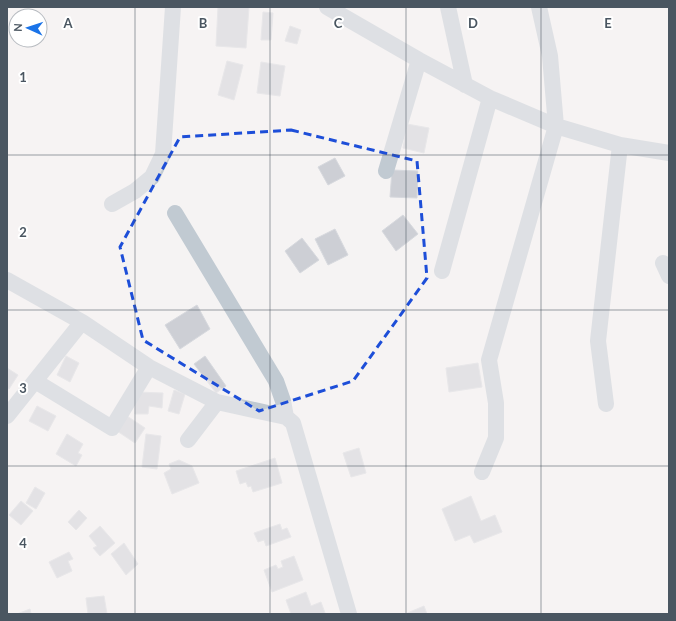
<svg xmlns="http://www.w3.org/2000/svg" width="676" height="621" font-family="Lato,sans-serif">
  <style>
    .building { fill: #cdcfd5; stroke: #d7d9de }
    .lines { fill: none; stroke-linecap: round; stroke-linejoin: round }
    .minor { stroke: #c1cad2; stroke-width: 16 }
    .marked { fill: none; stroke: #1d4ed8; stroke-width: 3; stroke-dasharray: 8 5; stroke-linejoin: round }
    .grid { fill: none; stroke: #4a5661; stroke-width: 1; stroke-opacity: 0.55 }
    .grid-label { font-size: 13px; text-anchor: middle; font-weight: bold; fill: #4a5661; stroke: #fff; stroke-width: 4; stroke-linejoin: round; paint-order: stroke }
  </style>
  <rect width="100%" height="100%" fill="#f5f3f3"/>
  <!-- building -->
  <path class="building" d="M218,7H249L246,48L216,46Z
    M263,12L273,13L271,40H261Z
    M290,26L301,30L297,44L285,41Z
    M227,61L243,65L234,100L218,95Z
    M261,62L285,66L280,96L257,93Z
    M407,124L429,128L424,153L403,148Z
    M335,158L345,176L328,185L318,167Z
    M392,170L418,171L417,198L390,197Z
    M403,215L418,234L396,251L382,231Z
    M335,229L348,255L328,265L315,239Z
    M302,238L319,260L300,273L285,251Z
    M197,305L210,329L180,349L165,325Z
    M66,356L79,363L70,382L57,375Z
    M205,356L226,386L216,393L194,364Z
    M478,363L482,387L449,392L446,368Z
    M7,368L18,375L9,389L7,388Z
    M174,390L185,394L179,414L168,411Z
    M136,392L163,393L162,408L149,406L148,414H135Z
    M37,406L56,416L48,431L29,421Z
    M127,416L145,428L135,443L117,431Z
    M67,434L83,444L78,453L82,455L76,466L56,454Z
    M146,434L161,436L157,469L142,467Z
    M359,448L366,473L351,477L343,453Z
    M275,458L282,483L253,492L251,486L248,487L246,482L240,484L236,471Z
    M179,460L192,466L199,483L172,494L164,473L171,469L169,464Z
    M35,487L45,493L36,509L26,503Z
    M471,496L481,521L495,515L502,532L474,543L470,535L455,541L442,509Z
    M21,501L33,511L21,525L9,515Z
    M79,510L87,518L76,530L68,522Z
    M280,524L282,530L287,528L291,537L266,546L264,540L258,542L254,533Z
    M100,526L115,543L100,556L93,548L97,546L89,536Z
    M124,543L138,564L126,575L111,554Z
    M69,552L73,559L68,561L72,571L57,578L49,562Z
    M294,556L303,580L272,592L264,570L276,565L278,569L283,567L281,561Z
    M306,592L311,606L321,602L325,613L322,614H291L286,600Z
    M104,596L107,614H88L86,598Z
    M424,606L427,614H405Z
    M30,609L31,614H17Z"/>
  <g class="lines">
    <!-- minor -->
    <path class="minor" d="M327,7L419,60L490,98L556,126L620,145L669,153
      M448,7L465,85
      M386,171L419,60
      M112,204L135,191L152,177L163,154L173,7
      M175,213L276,381L283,401L286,417
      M663,263L669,276
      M442,271L490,98
      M7,280L82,322L149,367L217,402L286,417L293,423L349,614
      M35,381L112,428L149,367
      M606,404L598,341L620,145
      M7,416L82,322
      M188,440L217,402
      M482,472L496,438V403L489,360L556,126L550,56L539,7"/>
  </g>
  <!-- marked area -->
  <path d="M0 0H676V621H0ZM291,130L417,161L427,278L353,381L259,411L143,340L120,247L180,137Z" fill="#f5f3f3" fill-opacity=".55" fill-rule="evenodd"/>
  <path class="marked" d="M291,130L417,161L427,278L353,381L259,411L143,340L120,247L180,137Z"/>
  <!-- grid -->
  <path class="grid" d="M135,7V614M270,7V614M406,7V614M541,7V614M7,155H669M7,310H669M7,466H669"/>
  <g class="grid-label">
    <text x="68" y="28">A</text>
    <text x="203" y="28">B</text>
    <text x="338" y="28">C</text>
    <text x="473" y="28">D</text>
    <text x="608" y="28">E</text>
    <text x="23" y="82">1</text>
    <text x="23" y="237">2</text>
    <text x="23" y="393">3</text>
    <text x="23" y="548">4</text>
  </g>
  <!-- border -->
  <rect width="676" height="621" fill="none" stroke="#4a5661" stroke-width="16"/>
  <!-- north arrow -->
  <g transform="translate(28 28) rotate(273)"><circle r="19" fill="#ffffff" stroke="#b7bbc0"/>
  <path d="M0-3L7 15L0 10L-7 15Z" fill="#1a73e8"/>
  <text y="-6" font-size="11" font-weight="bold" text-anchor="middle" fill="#4a5661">N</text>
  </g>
</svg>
